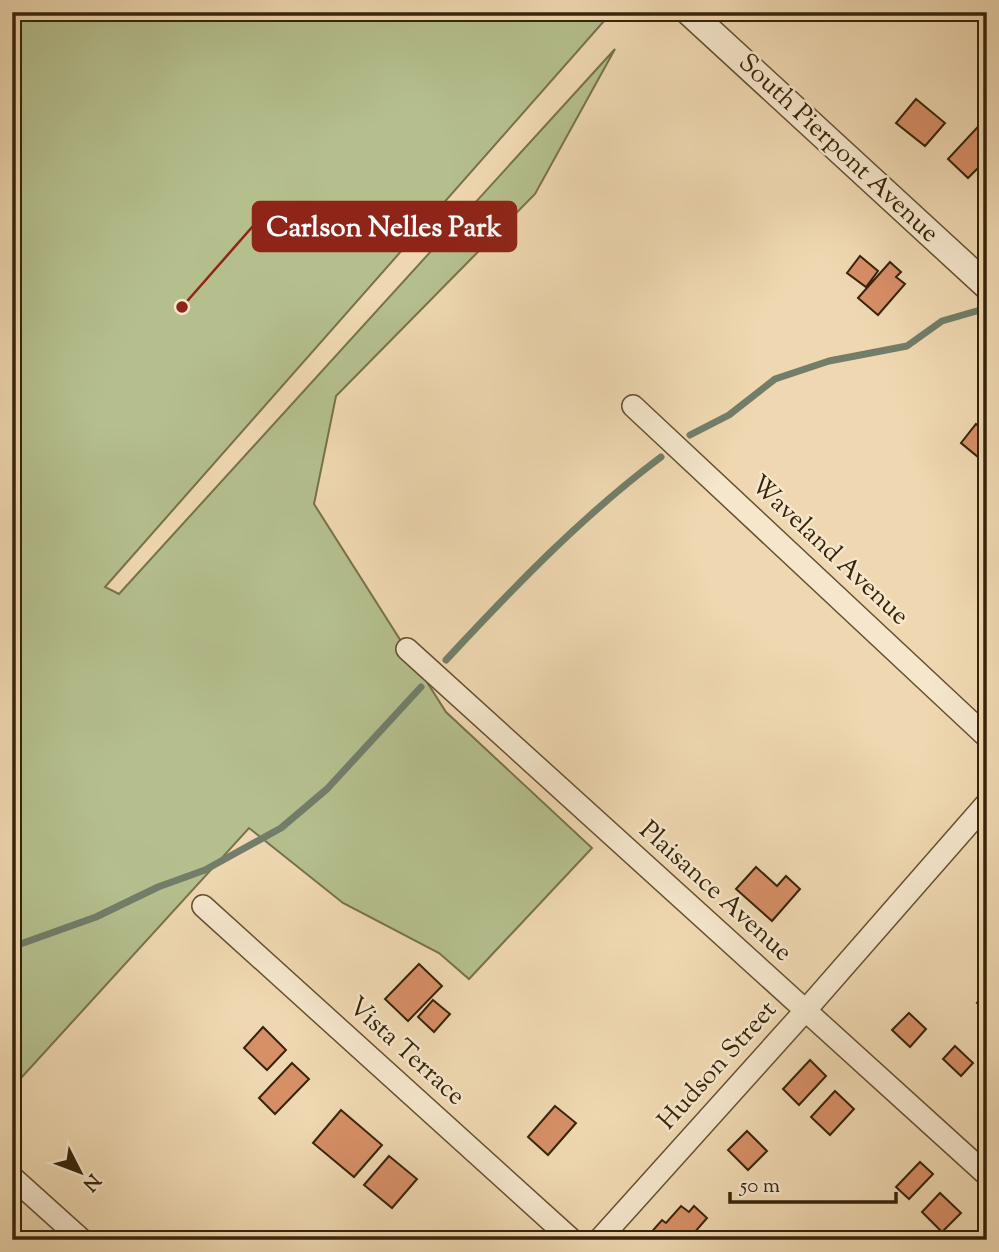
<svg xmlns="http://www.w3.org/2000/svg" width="999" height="1252" font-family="'Sorts Mill Goudy',serif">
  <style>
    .green { fill: #b5bf8e; stroke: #76724b; stroke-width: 2 }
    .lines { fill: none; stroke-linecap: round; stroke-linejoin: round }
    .stream { stroke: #727e6a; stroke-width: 7 }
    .building { fill: #d78f66; stroke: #372408; stroke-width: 2 }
    .minor-casing { stroke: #655132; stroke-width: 24 }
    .tertiary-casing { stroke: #655132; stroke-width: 29 }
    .minor { stroke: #f5e6cc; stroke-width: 21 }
    .tertiary { stroke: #f5e6cc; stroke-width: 26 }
    .labels { text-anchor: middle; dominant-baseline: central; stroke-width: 5; stroke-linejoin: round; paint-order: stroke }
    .street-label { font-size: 26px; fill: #372408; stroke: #f5e6cc }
    .leader { fill: none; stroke: #8f2418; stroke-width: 2.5 }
    .callout-dot { fill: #8f2418; stroke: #f5e6cc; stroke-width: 2.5 }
    .callout { fill: #8f2418; stroke: #8f2418; stroke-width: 2.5 }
    .callout-label { font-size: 28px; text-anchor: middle; font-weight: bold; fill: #fff }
  </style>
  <rect width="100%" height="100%" fill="#efd8b1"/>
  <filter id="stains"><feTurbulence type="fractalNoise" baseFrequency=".00286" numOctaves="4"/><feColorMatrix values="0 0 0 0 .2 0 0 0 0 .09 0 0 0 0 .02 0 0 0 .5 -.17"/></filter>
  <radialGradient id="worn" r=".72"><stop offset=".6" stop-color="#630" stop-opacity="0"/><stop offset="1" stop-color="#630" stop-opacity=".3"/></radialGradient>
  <!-- green -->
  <path class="green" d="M12,12H612L105,587L119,594L615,49L535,194L336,396L314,504L446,712L592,848L469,979L439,953L343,903L249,828L12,1088Z"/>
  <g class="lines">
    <!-- stream -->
    <path class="stream" d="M690,435L729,415L775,379L829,361L907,346L942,321L987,308
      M446,660C513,588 582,516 661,457
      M12,947L96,917L158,887L205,870L281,828L327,789L421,687"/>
  </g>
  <!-- building -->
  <path class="building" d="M916,99L945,123L925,146L896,123Z
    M987,117V159L968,178L948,159Z
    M860,256L878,271L866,287L847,273Z
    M890,262L901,272L896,277L905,284L878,315L858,298Z
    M976,424L987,433V446L978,457L961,443Z
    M756,867L777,886L786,876L800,889L772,921L736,889Z
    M419,964L442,986L408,1021L385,999Z
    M987,992V1011L977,1003Z
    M433,1000L450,1014L434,1032L418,1017Z
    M909,1013L926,1029L910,1047L892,1030Z
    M263,1027L286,1050L267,1070L244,1048Z
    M955,1046L973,1063L961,1076L943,1059Z
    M810,1060L826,1076L799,1105L783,1089Z
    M292,1063L309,1079L275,1114L259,1098Z
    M835,1091L854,1109L830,1135L811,1117Z
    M555,1106L576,1123L548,1155L528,1137Z
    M341,1110L382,1145L354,1177L313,1143Z
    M747,1131L767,1151L748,1170L728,1150Z
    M389,1156L417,1179L392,1208L364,1185Z
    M920,1162L933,1174L909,1199L896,1187Z
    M940,1193L961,1213L942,1232L922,1212Z
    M681,1206L689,1212L694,1206L707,1218L688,1240H651L647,1237L662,1220L666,1223Z"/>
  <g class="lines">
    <!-- minor casing -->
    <g class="minor-casing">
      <path id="minor" d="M633,406L987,737
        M407,649L987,1175
        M203,906L572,1240
        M12,1177L82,1240
        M599,1240L805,1011L987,803"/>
    </g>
    <!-- tertiary casing -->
    <g class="tertiary-casing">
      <path id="tertiary" d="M689,12L987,286"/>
    </g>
    <!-- minor -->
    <use href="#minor" class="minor"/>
    <!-- tertiary -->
    <use href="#tertiary" class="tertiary"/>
  </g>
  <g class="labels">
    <!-- street labels -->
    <g class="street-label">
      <text transform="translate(838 149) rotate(43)">South Pierpont Avenue</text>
      <text transform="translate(829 551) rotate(43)">Waveland Avenue</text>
      <text transform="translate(715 892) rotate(42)">Plaisance Avenue</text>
      <text transform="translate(406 1052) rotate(42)">Vista Terrace</text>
      <text transform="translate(718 1066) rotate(-48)">Hudson Street</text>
    </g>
  </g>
  <!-- callouts -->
  <path class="leader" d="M182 307L253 226"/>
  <circle class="callout-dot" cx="182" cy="307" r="7"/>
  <rect class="callout" x="253" y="202" width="263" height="49" rx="7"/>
  <g class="callout-label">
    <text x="384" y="236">Carlson Nelles Park</text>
  </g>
  <!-- margin -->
  <rect width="999" height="1252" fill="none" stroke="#efd8b1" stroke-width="42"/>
  <rect x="14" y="14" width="971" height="1224" fill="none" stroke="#372408" stroke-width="3.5"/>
  <rect x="21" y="21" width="957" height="1210" fill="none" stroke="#372408" stroke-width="2"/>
  <!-- north arrow -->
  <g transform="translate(80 1172) rotate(132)" stroke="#f5e6cc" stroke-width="5" paint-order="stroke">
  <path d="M0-5L12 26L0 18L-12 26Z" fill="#372408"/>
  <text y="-10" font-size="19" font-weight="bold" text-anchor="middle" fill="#372408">N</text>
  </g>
  <!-- scale -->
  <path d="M730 1192v10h166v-10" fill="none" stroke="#372408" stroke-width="3.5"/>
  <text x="740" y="1192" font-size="21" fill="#372408" stroke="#f5e6cc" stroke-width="5" paint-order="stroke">50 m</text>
  <rect width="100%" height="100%" filter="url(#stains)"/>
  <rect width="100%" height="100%" fill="url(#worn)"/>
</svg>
